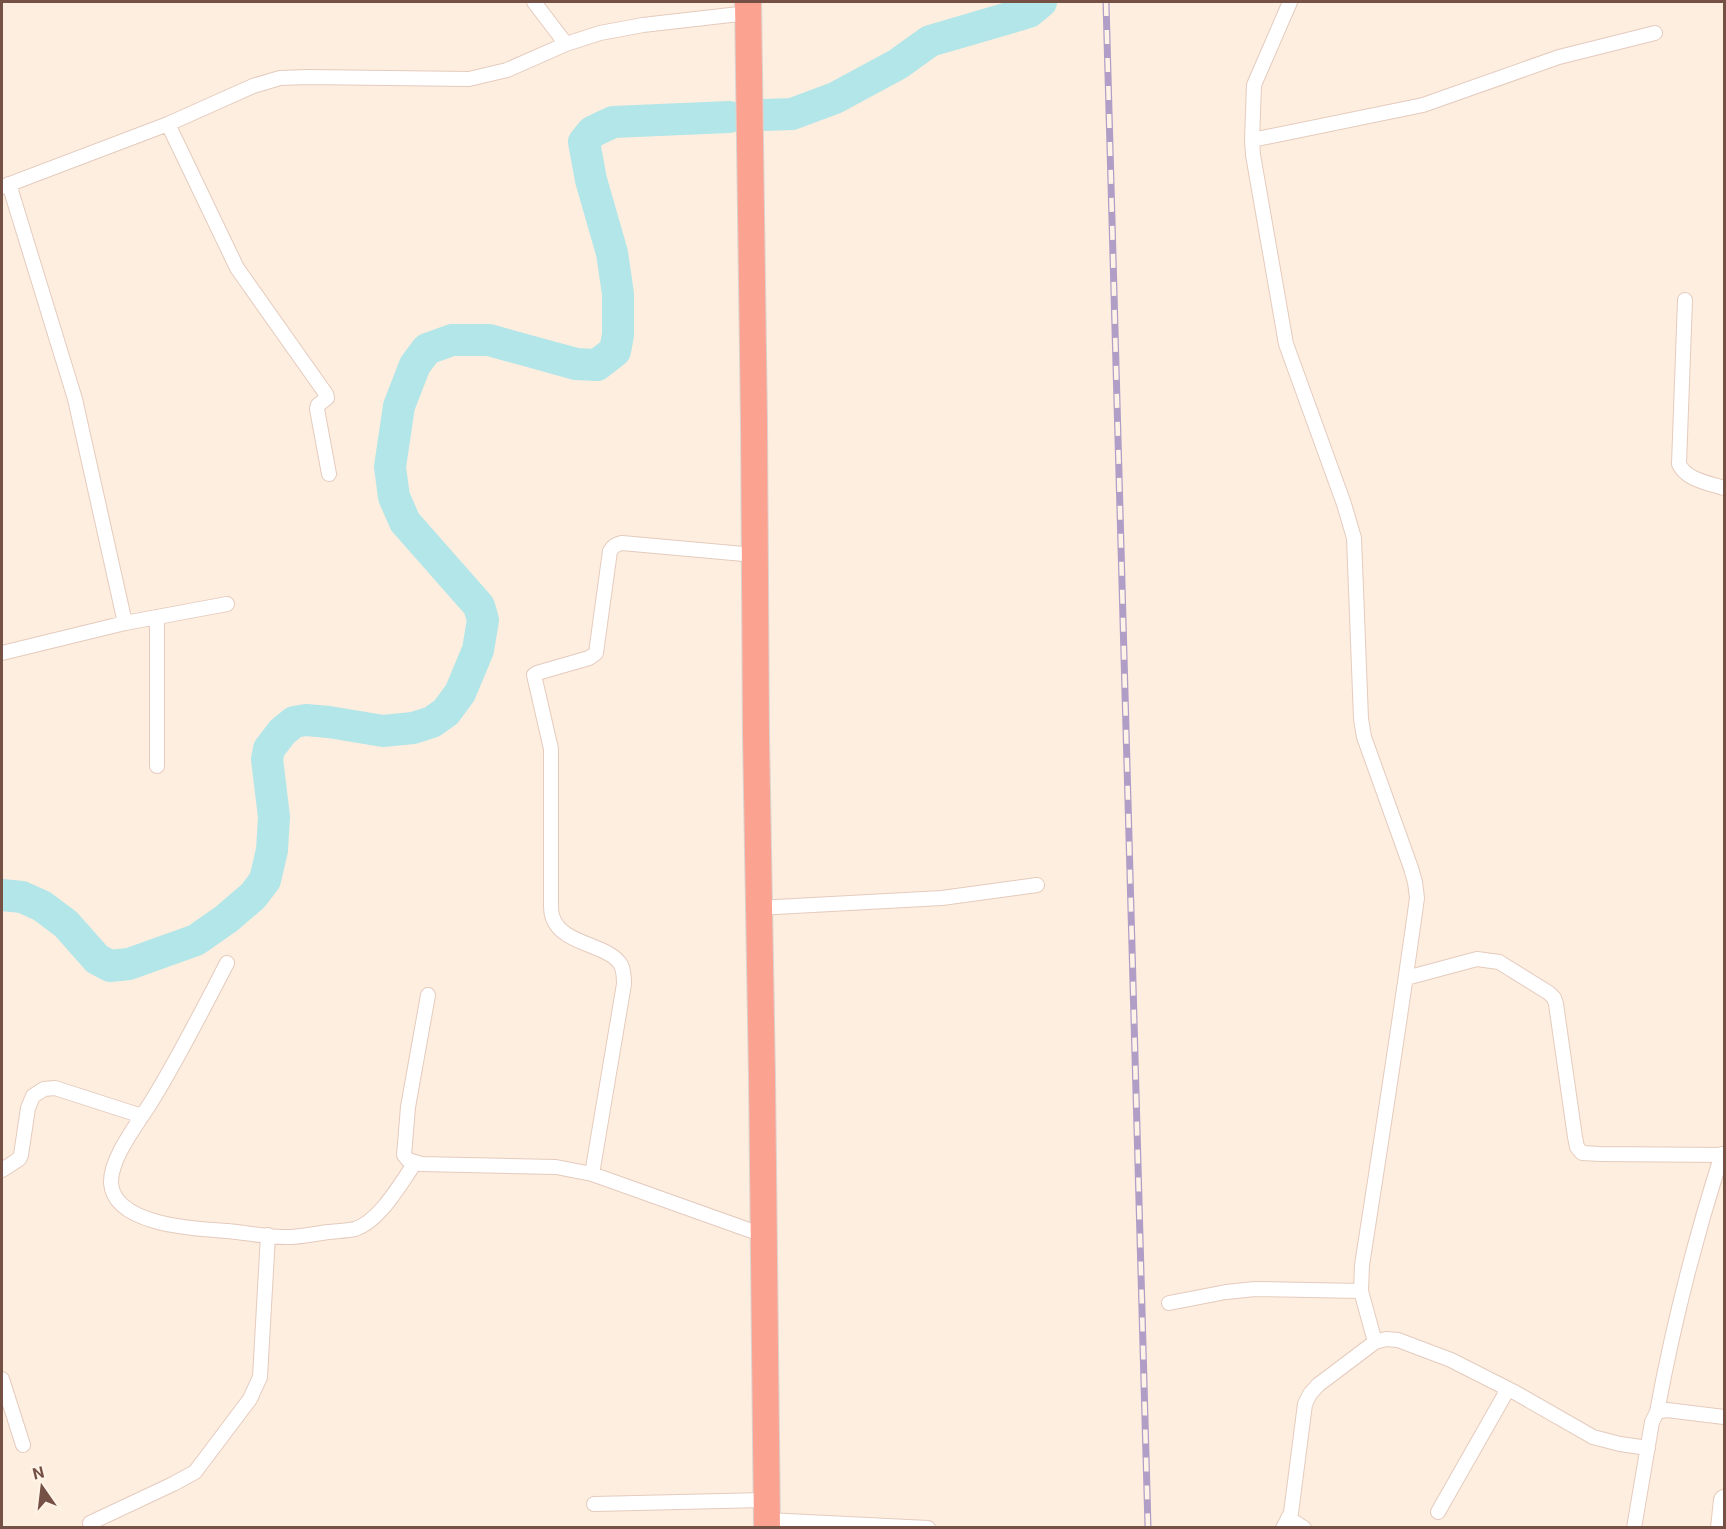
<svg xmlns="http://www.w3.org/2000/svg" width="1726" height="1529" font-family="Roboto,sans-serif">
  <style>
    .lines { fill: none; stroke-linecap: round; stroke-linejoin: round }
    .river { stroke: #b3e6e8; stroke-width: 32 }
    .street-casing { stroke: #e4cbbe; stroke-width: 16 }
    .secondary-casing { stroke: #e9cbba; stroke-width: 22 }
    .highway-casing { stroke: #dbd2cf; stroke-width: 28 }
    .street { stroke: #fff; stroke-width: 14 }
    .secondary { stroke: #fff; stroke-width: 20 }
    .highway { stroke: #fca291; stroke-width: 26 }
    .rail-casing { stroke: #b09ec7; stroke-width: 7 }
    .rail { stroke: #fff3e7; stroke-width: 4.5; stroke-dasharray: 14; stroke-linecap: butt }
  </style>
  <rect width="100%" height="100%" fill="#feeedf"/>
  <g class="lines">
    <!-- river -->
    <path class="river" d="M764,115L792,114L835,98L898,64L930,41L1029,12L1041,2
      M2,895L22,897L42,906L66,924L97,959L110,966L129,964L196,940L226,919L253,896L265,880L272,850L274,817L267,759L269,749L282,732L294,722L306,720L329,722L383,731L413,728L432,722L446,712L460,693L478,650L483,620L479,606L405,522L394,497L390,467L399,406L415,365L427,349L452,340H489L576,364L597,365L615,351L618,335V294L612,253L591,180L584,142L592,132L613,122L729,117"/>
    <!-- street casing -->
    <g class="street-casing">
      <path id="street" d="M534,2L566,44
        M1290,2L1254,85L1252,140L1253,155L1286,344L1344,504L1354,538L1361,719L1364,737L1411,868L1415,882L1417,898C1400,1021 1381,1143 1362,1265L1361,1291L1375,1342
        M168,124L237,268L326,394L327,398L318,405L317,409L329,474
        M1252,140L1423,105L1559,57L1655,33
        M9,184L75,399L125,623
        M2,187L168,124L253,86L280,78L308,77L469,79L507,70L566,44L600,33L643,25L748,13
        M1685,300L1679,464C1686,480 1709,483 1724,488
        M157,617V766
        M2,653L125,623L227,604
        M758,908L942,898L1037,885
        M227,963C203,1009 180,1055 153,1099C140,1121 110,1157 111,1183C114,1226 198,1229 228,1231C249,1233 271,1238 292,1237C304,1236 316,1234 328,1232C336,1231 347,1231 355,1229C380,1221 400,1184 415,1163
        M1406,978L1477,959L1499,962L1549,993L1554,998L1556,1004L1575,1137L1577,1147L1582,1153L1600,1154L1724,1155
        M428,995L408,1107L404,1155L408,1160L421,1164L556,1167L592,1174L763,1235
        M2,1170L19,1159L21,1155L28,1108L33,1096L44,1089L55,1088L142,1116
        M592,1174L624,984C624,978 624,971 621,965C609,944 562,945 553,918C551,914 551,908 551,904V749L534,675L537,673L589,658L596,653L610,551C613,546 616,544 622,543L755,555
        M1169,1303L1226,1292L1255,1289L1361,1291
        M2,1379L23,1445
        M1657,1412C1673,1325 1695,1239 1722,1154
        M594,1504L766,1500
        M1438,1512L1508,1389
        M1288,1518L1304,1528
        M767,1520L928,1528
        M90,1523L173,1484L195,1472L250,1399L260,1377L268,1235
        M1283,1528L1291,1513L1305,1404L1310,1394L1318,1385L1375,1342L1386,1339L1398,1340L1451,1360L1516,1393L1593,1437L1620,1444L1648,1448
        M1634,1528L1652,1422L1657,1412L1667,1410L1724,1417"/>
    </g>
    <!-- secondary casing -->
    <g class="secondary-casing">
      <path id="secondary" d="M1721,1528L1724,1500"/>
    </g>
    <!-- highway casing -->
    <g class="highway-casing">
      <path id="highway" d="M748,2L754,423L756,736L762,1077L767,1528"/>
    </g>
    <!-- street -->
    <use href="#street" class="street"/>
    <!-- secondary -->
    <use href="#secondary" class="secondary"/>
    <!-- highway -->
    <use href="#highway" class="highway"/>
    <!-- rail casing -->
    <g class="rail-casing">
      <path id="rail" d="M1106,2L1148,1528"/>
    </g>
    <!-- rail -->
    <use href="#rail" class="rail"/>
  </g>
  <!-- border -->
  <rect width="1726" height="1529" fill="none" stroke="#755145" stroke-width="6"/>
  <!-- north arrow -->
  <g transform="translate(42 1487) rotate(346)" stroke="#fff3e7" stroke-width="4.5" paint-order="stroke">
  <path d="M0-4.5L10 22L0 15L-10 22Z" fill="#755145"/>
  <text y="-9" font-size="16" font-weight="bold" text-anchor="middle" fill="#755145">N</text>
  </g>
</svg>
